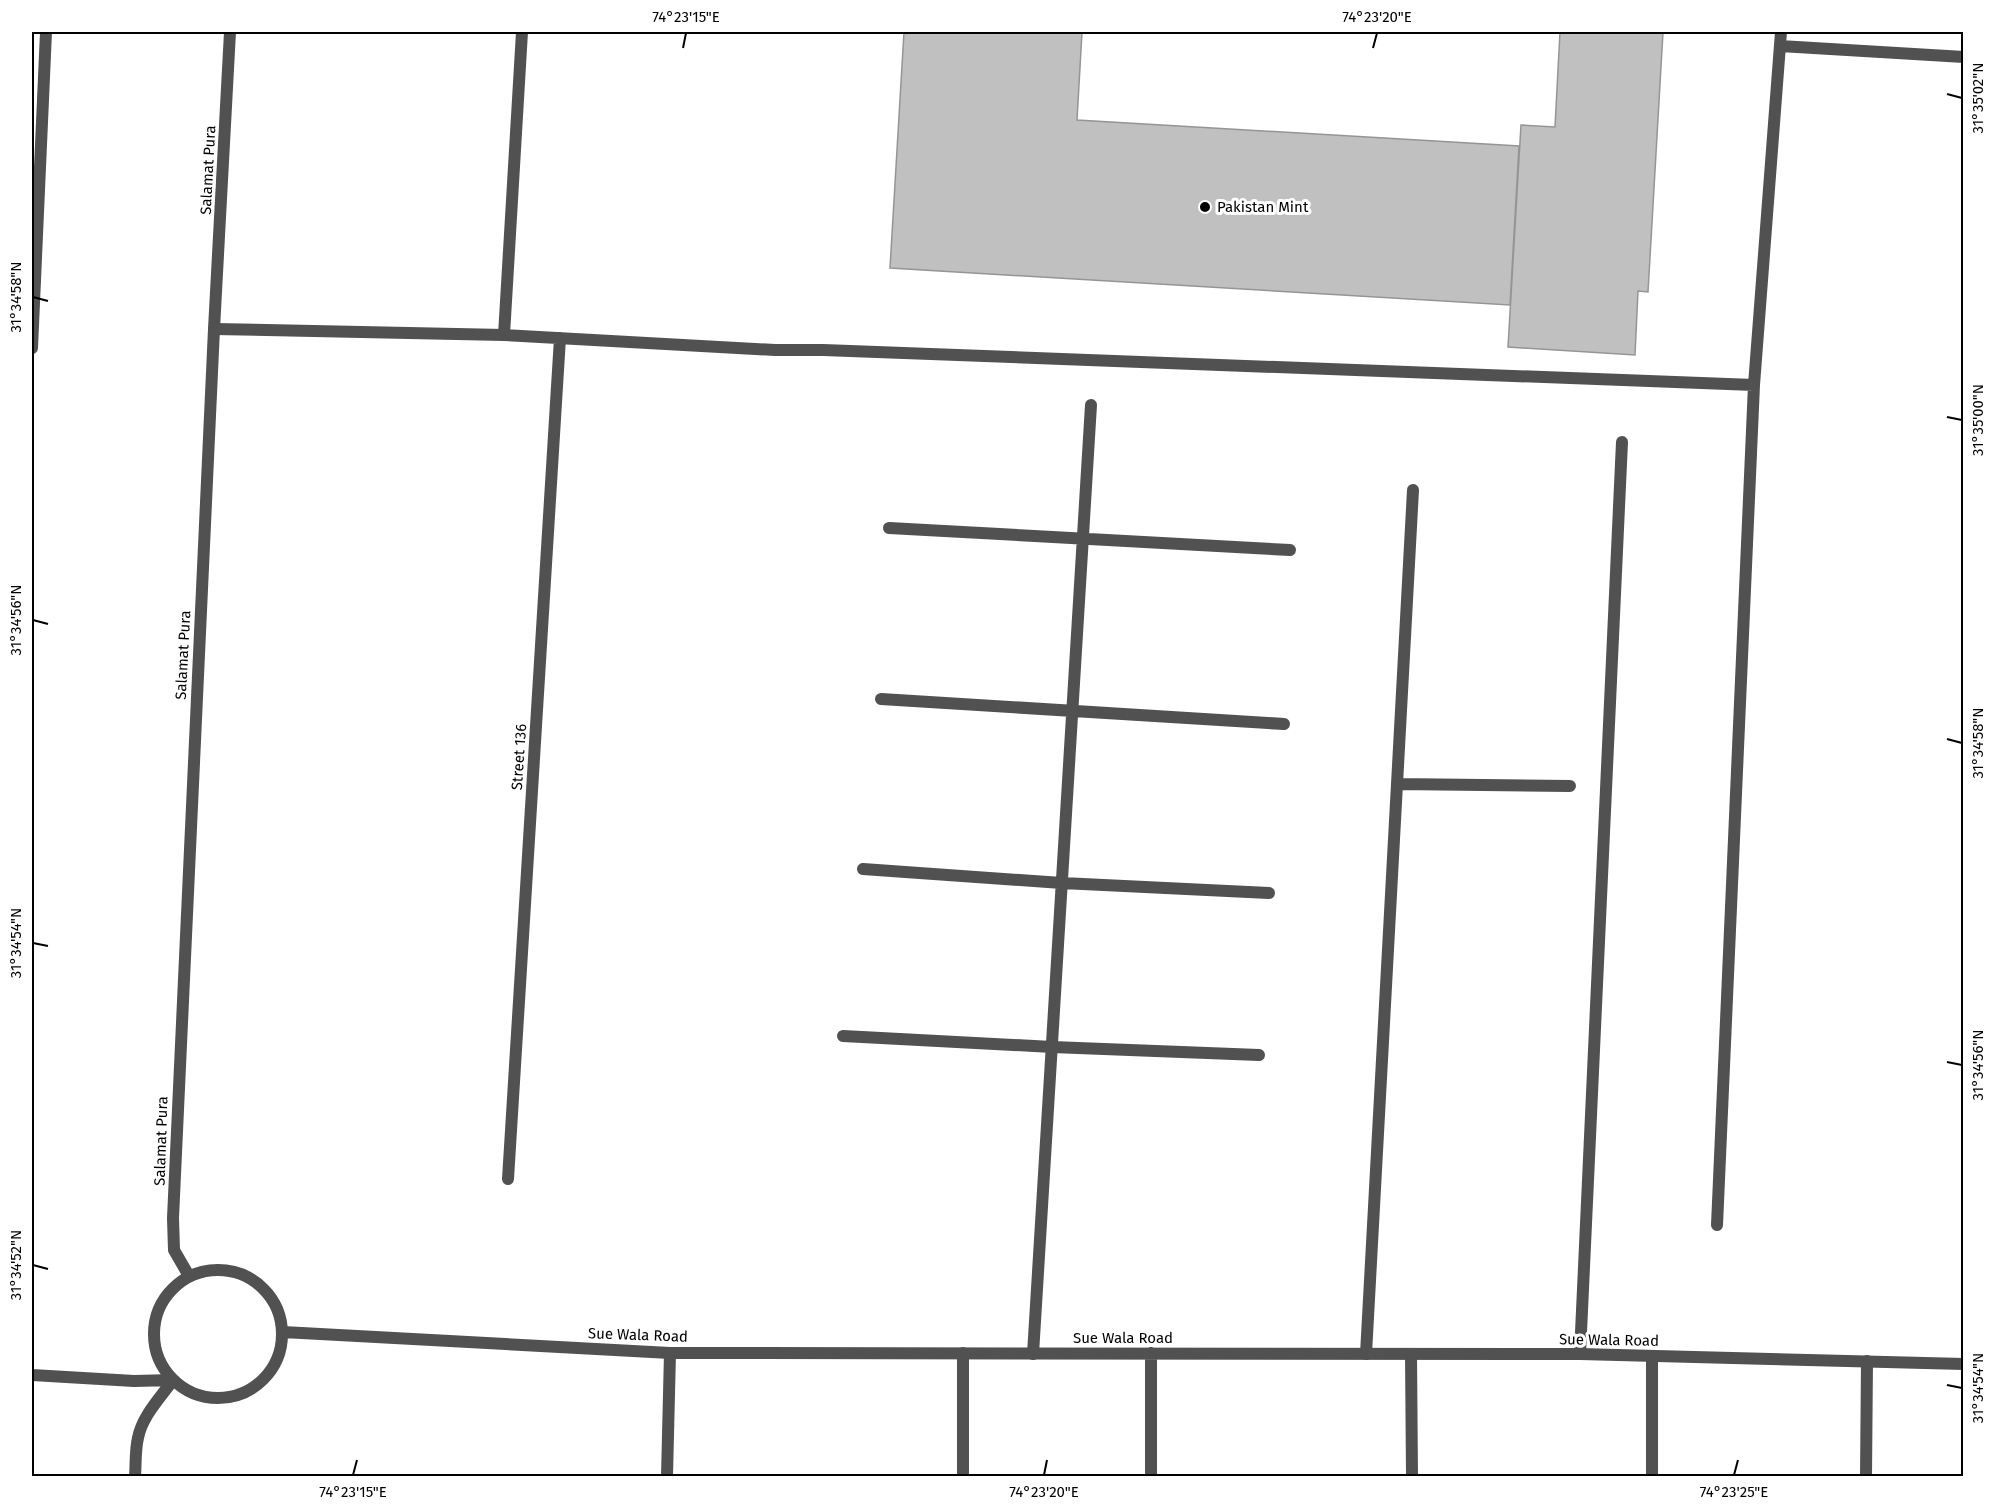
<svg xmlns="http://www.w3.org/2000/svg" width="1995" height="1508" font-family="'Fira Sans',sans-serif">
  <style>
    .building { fill: #c0c0c0; stroke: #959595; stroke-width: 1.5 }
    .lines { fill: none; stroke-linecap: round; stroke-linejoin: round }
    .service { stroke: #515151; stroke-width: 12 }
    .minor { stroke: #515151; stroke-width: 12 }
    .tertiary { stroke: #515151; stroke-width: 12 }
    .ticks { fill: none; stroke: #000; stroke-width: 2 }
    .poi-dot { fill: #000; stroke: #fff; stroke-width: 2 }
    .labels { text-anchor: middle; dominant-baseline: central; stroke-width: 6; stroke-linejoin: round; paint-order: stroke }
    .street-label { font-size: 15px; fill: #000; stroke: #fff }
    .poi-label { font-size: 15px; fill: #000; stroke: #fff; text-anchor: start }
    .neatline { fill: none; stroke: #000; stroke-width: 2 }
    .ticks-label { font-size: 15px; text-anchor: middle; fill: #000 }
  </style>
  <rect width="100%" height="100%" fill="#fff"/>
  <!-- building -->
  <path class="building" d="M904,32H1082L1077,120L1519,146L1510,305L890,268Z
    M1560,32H1663L1648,292L1638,291L1635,355L1508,347L1521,125L1555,127Z"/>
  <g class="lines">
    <!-- service -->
    <path class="service" d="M1780,46L1964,57
      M214,329L504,335L775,350H823L1754,385L1781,32
      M504,335L522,32
      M508,1179L560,338
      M1717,1225L1754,385"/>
    <!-- minor -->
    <path class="minor" d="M32,348L46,32
      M889,528L1290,550
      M881,699L1284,724
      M1397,784L1570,786
      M863,869L1062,883L1269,893
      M843,1036L1052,1047L1259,1055
      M1033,1354L1091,405
      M1366,1354L1413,490
      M1411,1354L1412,1476
      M1580,1354L1622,442
      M1652,1356V1476
      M32,1375L134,1381L173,1380
      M135,1476C136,1464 135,1450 138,1438C142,1416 161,1397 173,1380
      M667,1476L670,1353
      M963,1476V1353
      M1866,1476L1867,1361"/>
    <!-- tertiary -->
    <path class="tertiary" d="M154 1334a64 64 0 1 1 128 0a64 64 0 1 1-128 0Z
      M189,1276L174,1250L173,1218L214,329L230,32
      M283,1332L670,1353L1580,1354L1964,1364
      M1151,1353V1476"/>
  </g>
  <!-- ticks -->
  <path class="ticks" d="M683,48L686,33M1373,48L1377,33M1947,94L1962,98M33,297L48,301M1947,417L1962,420M33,620L48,624M1947,739L1962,743M33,943L48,946M1947,1062L1962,1065M33,1265L48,1269M1947,1385L1962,1388M353,1475L357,1460M1044,1475L1047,1460M1734,1475L1738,1460"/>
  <!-- markers -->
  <circle class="poi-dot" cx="1205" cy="207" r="6"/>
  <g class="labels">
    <!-- street labels -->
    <g class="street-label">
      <text transform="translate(208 170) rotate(-87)">Salamat Pura</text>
      <text transform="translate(183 655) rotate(-87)">Salamat Pura</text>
      <text transform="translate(519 757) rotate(-86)">Street 136</text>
      <text transform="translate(161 1141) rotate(-88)">Salamat Pura</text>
      <text transform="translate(638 1335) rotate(2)">Sue Wala Road</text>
      <text x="1123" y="1338">Sue Wala Road</text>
      <text transform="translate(1609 1340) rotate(1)">Sue Wala Road</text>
    </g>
    <!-- poi labels -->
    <g class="poi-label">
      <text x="1217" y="207">Pakistan Mint</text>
    </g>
  </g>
  <!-- border -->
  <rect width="1995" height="1508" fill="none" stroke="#ffffff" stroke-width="66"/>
  <rect x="33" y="33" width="1929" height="1442" class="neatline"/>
  <g class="ticks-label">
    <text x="686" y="22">74°23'15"E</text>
    <text x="1377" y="22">74°23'20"E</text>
    <text transform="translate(1978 98) rotate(-90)" y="5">31°35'02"N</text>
    <text transform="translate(16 297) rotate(-90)" y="5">31°34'58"N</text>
    <text transform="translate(1978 420) rotate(-90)" y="5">31°35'00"N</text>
    <text transform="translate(16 620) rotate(-90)" y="5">31°34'56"N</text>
    <text transform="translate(1978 743) rotate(-90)" y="5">31°34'58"N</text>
    <text transform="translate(16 943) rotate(-90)" y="5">31°34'54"N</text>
    <text transform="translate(1978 1065) rotate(-90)" y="5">31°34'56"N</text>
    <text transform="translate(16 1265) rotate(-90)" y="5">31°34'52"N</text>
    <text transform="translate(1978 1388) rotate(-90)" y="5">31°34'54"N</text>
    <text x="353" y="1497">74°23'15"E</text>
    <text x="1044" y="1497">74°23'20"E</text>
    <text x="1734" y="1497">74°23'25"E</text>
  </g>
</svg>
